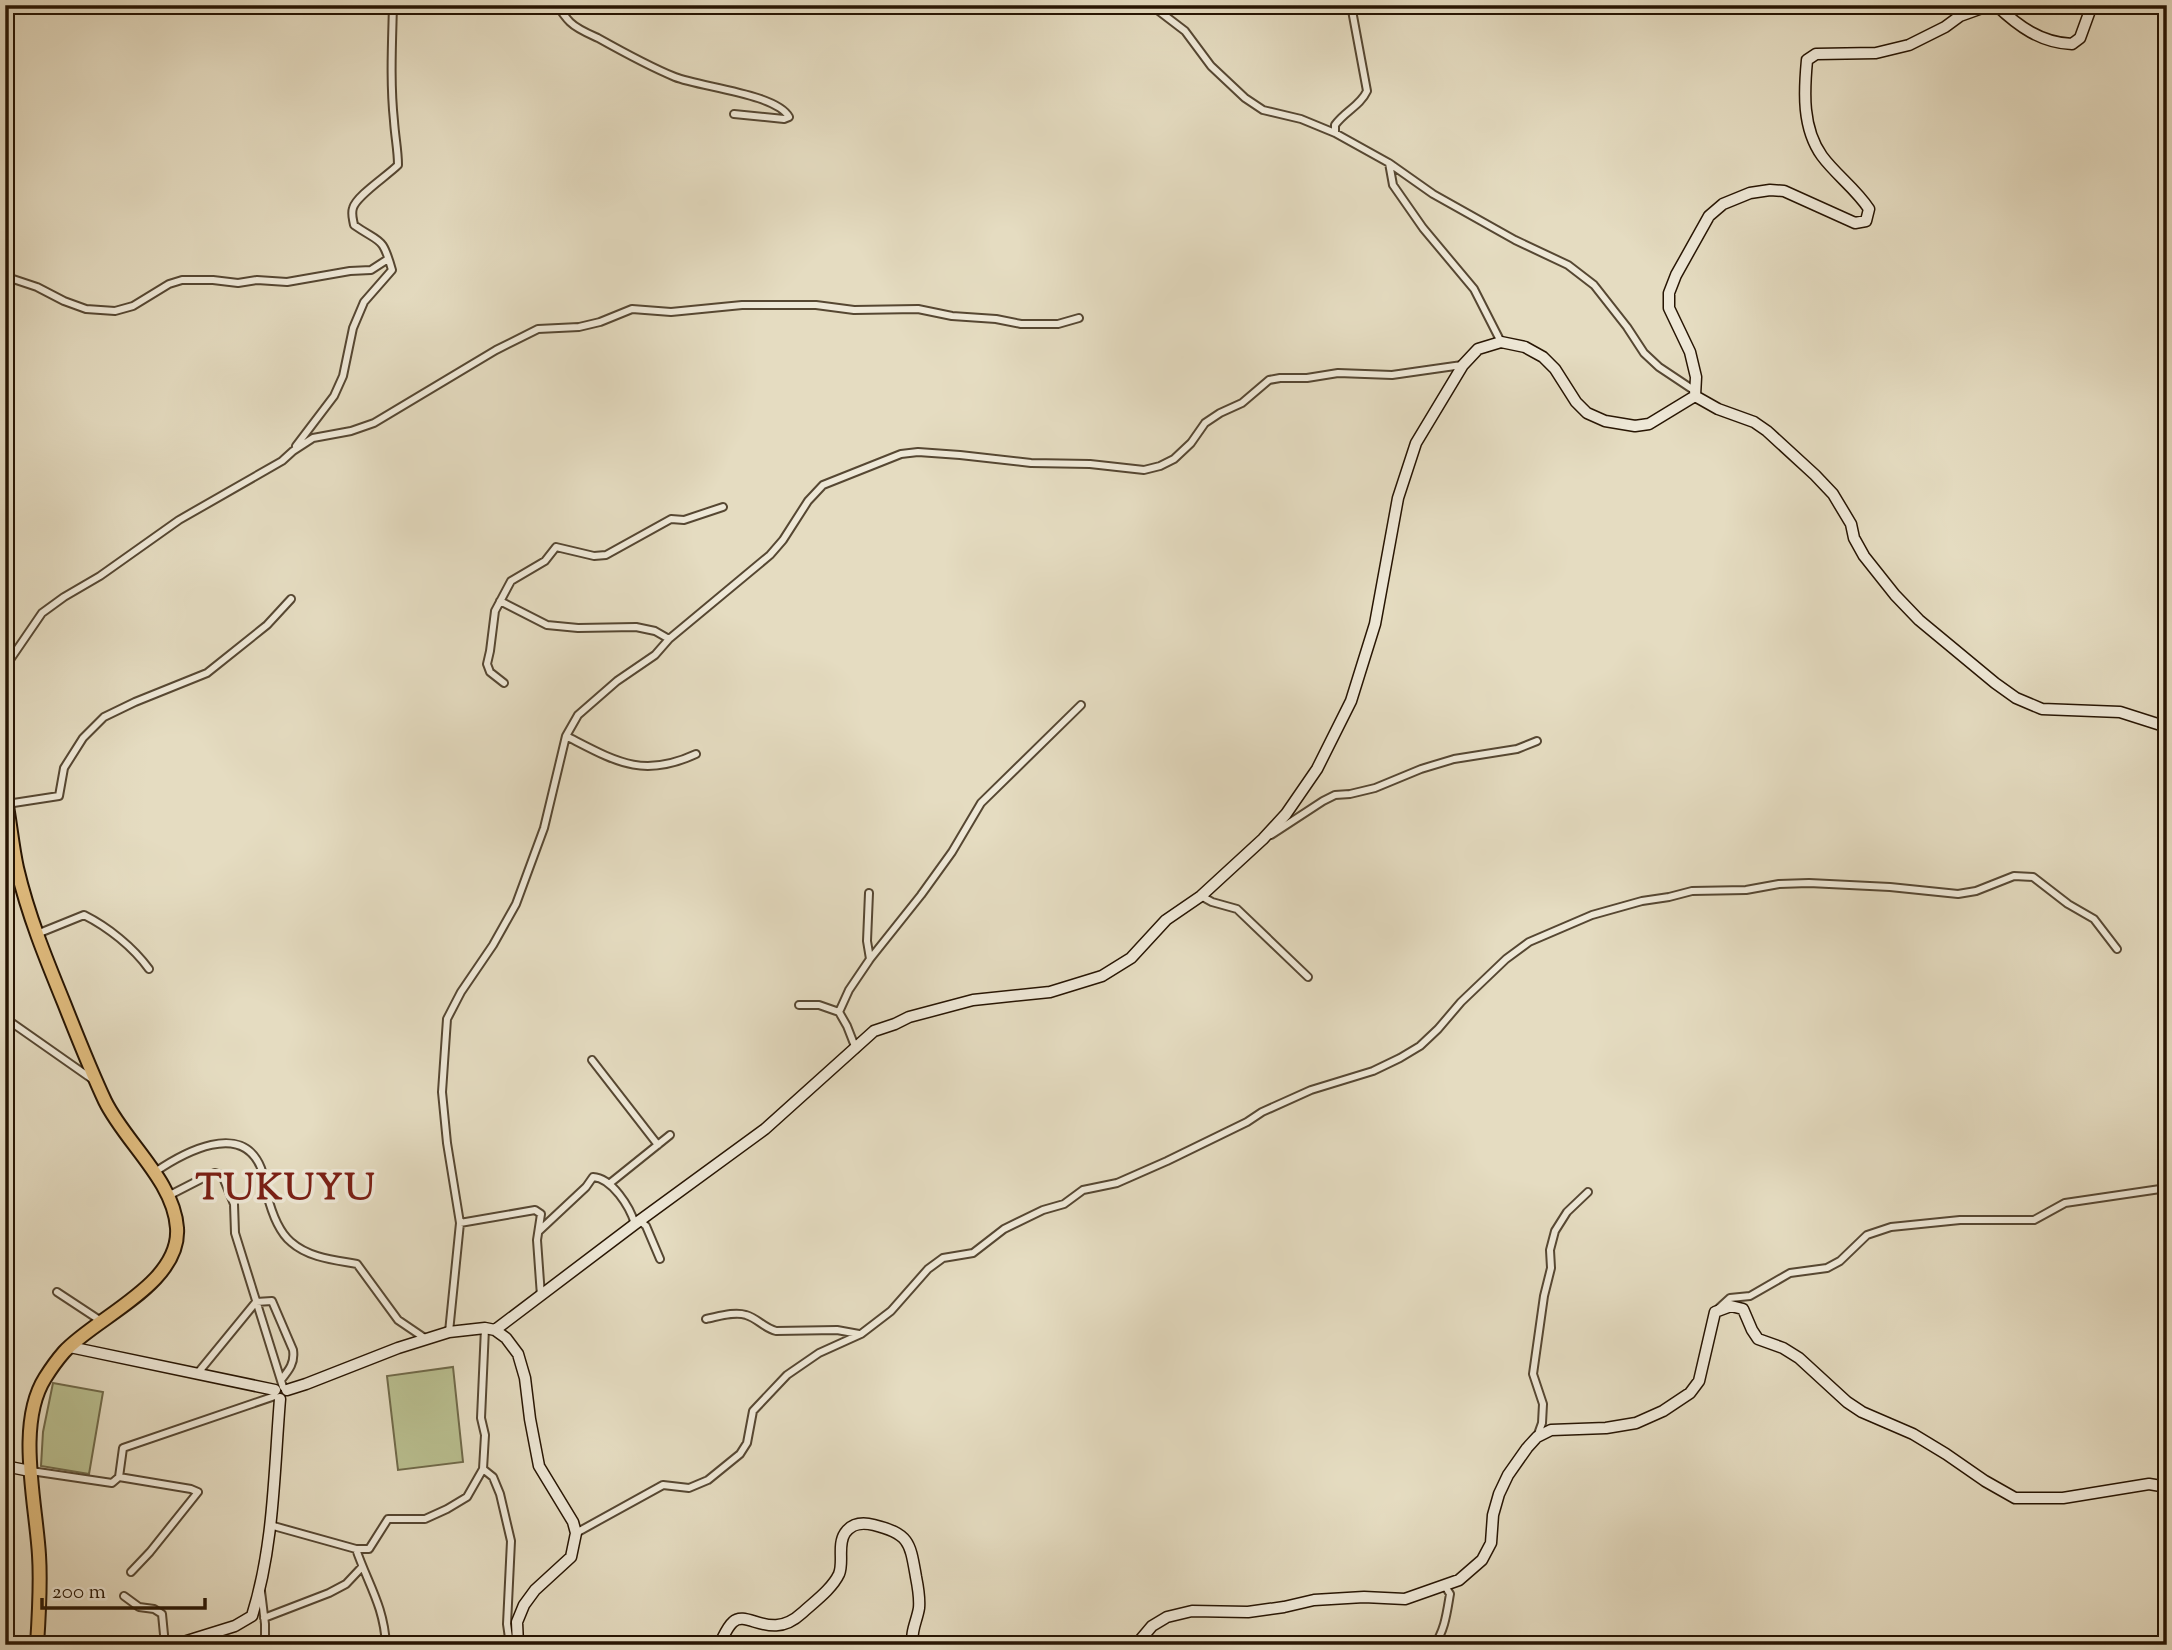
<svg xmlns="http://www.w3.org/2000/svg" width="2172" height="1650" font-family="'Sorts Mill Goudy',serif">
  <style>
    .garden { fill: #b9bf90; stroke: #706a4a; stroke-width: 2 }
    .lines { fill: none; stroke-linecap: round; stroke-linejoin: round }
    .street-casing { stroke: #564732; stroke-width: 10 }
    .secondary-casing { stroke: #271503; stroke-width: 13 }
    .highway-casing { stroke: #271503; stroke-width: 16 }
    .street { stroke: #eee8d7; stroke-width: 6 }
    .secondary { stroke: #eee8d7; stroke-width: 10 }
    .highway { stroke: #e2be80; stroke-width: 12 }
    .labels { text-anchor: middle; dominant-baseline: central; stroke-width: 7; stroke-linejoin: round; paint-order: stroke }
    .district-label { font-size: 37px; font-weight: bold; letter-spacing: 2px; fill: #7a1f14; stroke: #eee8d7 }
  </style>
  <rect width="100%" height="100%" fill="#e5dcc1"/>
  <filter id="stains"><feTurbulence type="fractalNoise" baseFrequency=".00286" numOctaves="4"/><feColorMatrix values="0 0 0 0 .2 0 0 0 0 .09 0 0 0 0 .02 0 0 0 .5 -.17"/></filter>
  <radialGradient id="worn" r=".72"><stop offset=".6" stop-color="#630" stop-opacity="0"/><stop offset="1" stop-color="#630" stop-opacity=".3"/></radialGradient>
  <!-- garden -->
  <path class="garden" d="M453,1367L463,1462L398,1470L387,1376Z
    M53,1383L103,1392L89,1474L41,1466L43,1432Z"/>
  <g class="lines">
    <!-- street casing -->
    <g class="street-casing">
      <path id="street" d="M557,5C561,11 565,17 570,22C577,29 589,34 598,38C623,52 648,66 675,77C700,87 777,94 789,117L784,119L734,114
        M1151,5L1185,31L1211,66L1245,98L1263,110L1301,119L1335,133L1389,163L1393,185L1423,228L1474,289L1501,342
        M1335,133V125C1345,111 1360,106 1367,91L1351,5
        M1389,163L1433,194L1515,240L1568,265L1594,285L1627,327L1644,353L1659,367L1695,391
        M5,279H13L37,287L64,301L86,309L115,311L133,306L169,284L182,280H213L238,283L257,280L287,282L350,271L371,270L388,259
        M296,446L334,396L343,376L353,328L364,302L392,270C382,235 381,244 354,225C353,219 351,214 353,208C356,196 387,176 398,165C398,150 395,137 394,121C390,83 392,44 393,5
        M500,601L547,625L578,628L636,627L655,631L669,639
        M5,667L42,613L64,597L100,576L179,520L282,461L293,451L313,438L351,431L374,423L496,350L538,329L579,327L600,322L632,309L671,312L742,305H816L854,310L918,309L952,316L996,319L1021,324H1058L1079,318
        M504,683L490,672L487,664L490,651L495,611L511,581L545,561L556,547L594,556L606,555L671,519L684,520L723,507
        M566,736C615,761 642,779 696,754
        M7,804L59,796L64,768L83,738L104,717L135,702L207,673L267,625L291,599
        M1271,835L1323,801L1335,795L1350,794L1375,788L1421,769L1454,759L1517,749L1537,741
        M869,893L867,941L870,959
        M1201,896L1212,902L1237,909L1308,977
        M37,934L84,915C108,927 133,947 149,969
        M799,1005H819L839,1012
        M5,1018L92,1079
        M856,1049L847,1026L839,1012L849,990L870,959L921,895L952,852L981,803L1081,705
        M592,1060L658,1145
        M155,1172C183,1153 242,1120 261,1168C264,1176 264,1186 267,1194C271,1210 279,1232 291,1242C309,1258 335,1260 357,1264L398,1320L426,1339
        M609,1184L670,1135
        M168,1196L209,1175L215,1173L222,1175L234,1204L235,1233L283,1387
        M640,1221L646,1226L660,1259
        M460,1223L535,1210L541,1214L537,1240L541,1296
        M539,1231L586,1187L593,1177C612,1178 630,1207 635,1224
        M57,1292L101,1321
        M1719,1308L1730,1298L1750,1296L1790,1273L1827,1268L1840,1261L1867,1235L1891,1227L1960,1220H2034L2065,1203L2167,1188
        M706,1319C717,1317 734,1311 746,1315C757,1318 764,1328 776,1331L837,1330L859,1334
        M449,1332L460,1223L447,1143L442,1092L447,1019L461,992L493,945L516,904L544,828L566,736L578,715L617,681L655,655L669,639L770,555L783,540L808,501L823,485L901,454L918,452L960,455L1031,463L1090,464L1144,470L1160,466L1174,459L1191,443L1205,423L1220,413L1242,403L1269,380L1280,378H1307L1338,373L1392,375L1462,365
        M197,1374L256,1302L272,1301L293,1350C295,1363 289,1370 281,1380
        M1537,1437L1542,1423L1543,1404L1533,1374L1544,1296L1551,1268L1550,1250L1555,1231L1567,1212L1588,1192
        M483,1469L493,1477L500,1494L511,1541L507,1624L510,1645
        M31,1471L112,1483L119,1477L123,1448L275,1396
        M119,1477L191,1489L198,1492L150,1552L131,1572
        M270,1525L356,1549H369L388,1519H425L447,1509L467,1497L483,1469L485,1435L481,1418L485,1328
        M576,1533L663,1485L689,1488L708,1480L740,1454L747,1443L753,1411L787,1375L819,1353L861,1334L891,1311L928,1269L943,1258L973,1253L1004,1229L1043,1210L1064,1204L1083,1190L1117,1183L1167,1161L1247,1122L1262,1112L1311,1090L1373,1071L1400,1058L1420,1046L1438,1029L1461,1002L1506,959L1529,942L1592,915L1642,901L1669,897L1692,891L1746,890L1779,884L1809,883L1890,887L1958,894L1976,891L2014,876L2033,877L2068,904L2094,919L2117,949
        M356,1549C368,1584 384,1606 386,1645
        M261,1591L265,1624V1645
        M124,1596L139,1607L154,1609L162,1614L165,1645
        M264,1618L329,1593L346,1584L362,1567
        M1434,1645C1445,1631 1447,1611 1450,1594L1445,1586"/>
    </g>
    <!-- secondary casing -->
    <g class="secondary-casing">
      <path id="secondary" d="M1695,396L1718,409L1754,422L1767,431L1815,475L1833,494L1851,524L1854,538L1864,556L1895,595L1919,620L1995,683L2016,698L2042,709L2120,712L2167,727
        M495,1330L635,1224L765,1129L874,1031L895,1024L909,1017L973,1000L1050,992L1102,976L1131,958L1166,920L1201,896L1263,839L1286,814L1317,769L1351,701L1375,624L1398,498L1416,443L1463,365L1478,349L1501,342L1525,347L1543,357L1555,369L1576,402L1587,413L1605,421L1635,426L1649,424L1695,396L1696,377L1690,352L1669,308V293L1676,275L1709,216L1723,204L1750,193L1770,190L1784,191L1855,223L1866,221L1869,209C1856,189 1836,175 1822,156C1802,128 1804,92 1807,60L1816,54L1876,53L1909,45L1945,27L1960,16L1985,7L1996,5C2018,26 2041,43 2072,44L2080,38L2092,5
        M70,1347L275,1390
        M287,1390L306,1384L398,1348L449,1332L485,1328L495,1330L506,1338L518,1354L525,1378L530,1419L539,1466L573,1522L576,1533L571,1557L535,1590L524,1605L517,1622L518,1645
        M5,1466L30,1471
        M174,1645L235,1626L252,1616C274,1546 274,1472 280,1399
        M719,1645C723,1638 727,1627 733,1622C747,1609 771,1642 802,1613C814,1602 832,1589 839,1574C844,1562 837,1545 845,1533C852,1523 862,1522 874,1525C910,1534 910,1543 916,1577C918,1587 920,1597 919,1608C917,1621 910,1632 913,1645
        M1136,1645L1152,1626L1167,1617L1192,1611L1248,1612L1284,1607L1314,1600L1364,1597L1405,1599L1459,1580L1482,1560L1491,1543L1493,1515L1499,1494L1508,1475L1527,1448L1537,1437L1551,1430L1606,1428L1636,1423L1663,1411L1690,1393L1699,1381L1715,1312L1731,1306L1743,1309L1752,1330L1758,1339L1783,1348L1799,1358L1847,1402L1862,1412L1913,1434L1946,1454L1985,1481L2015,1498H2063L2149,1484L2167,1487"/>
    </g>
    <!-- highway casing -->
    <g class="highway-casing">
      <path id="highway" d="M5,795C10,820 12,845 17,868C28,915 46,959 64,1003C77,1036 90,1069 105,1101C125,1142 174,1181 177,1228C181,1284 96,1317 64,1352C57,1360 50,1370 45,1378C16,1424 36,1503 39,1555C41,1585 39,1615 37,1645"/>
    </g>
    <!-- street -->
    <use href="#street" class="street"/>
    <!-- secondary -->
    <use href="#secondary" class="secondary"/>
    <!-- highway -->
    <use href="#highway" class="highway"/>
  </g>
  <g class="labels">
    <!-- district labels -->
    <g class="district-label">
      <text x="286" y="1190">TUKUYU</text>
    </g>
  </g>
  <!-- margin -->
  <rect width="2172" height="1650" fill="none" stroke="#e5dcc1" stroke-width="28"/>
  <rect x="7" y="7" width="2158" height="1636" fill="none" stroke="#271503" stroke-width="3.5"/>
  <rect x="14" y="14" width="2144" height="1622" fill="none" stroke="#271503" stroke-width="2"/>
  <!-- scale -->
  <path d="M42 1598v10h163v-10" fill="none" stroke="#271503" stroke-width="3.5"/>
  <text x="52" y="1598" font-size="21" fill="#271503" stroke="#eee8d7" stroke-width="5" paint-order="stroke">200 m</text>
  <rect width="100%" height="100%" filter="url(#stains)"/>
  <rect width="100%" height="100%" fill="url(#worn)"/>
</svg>
